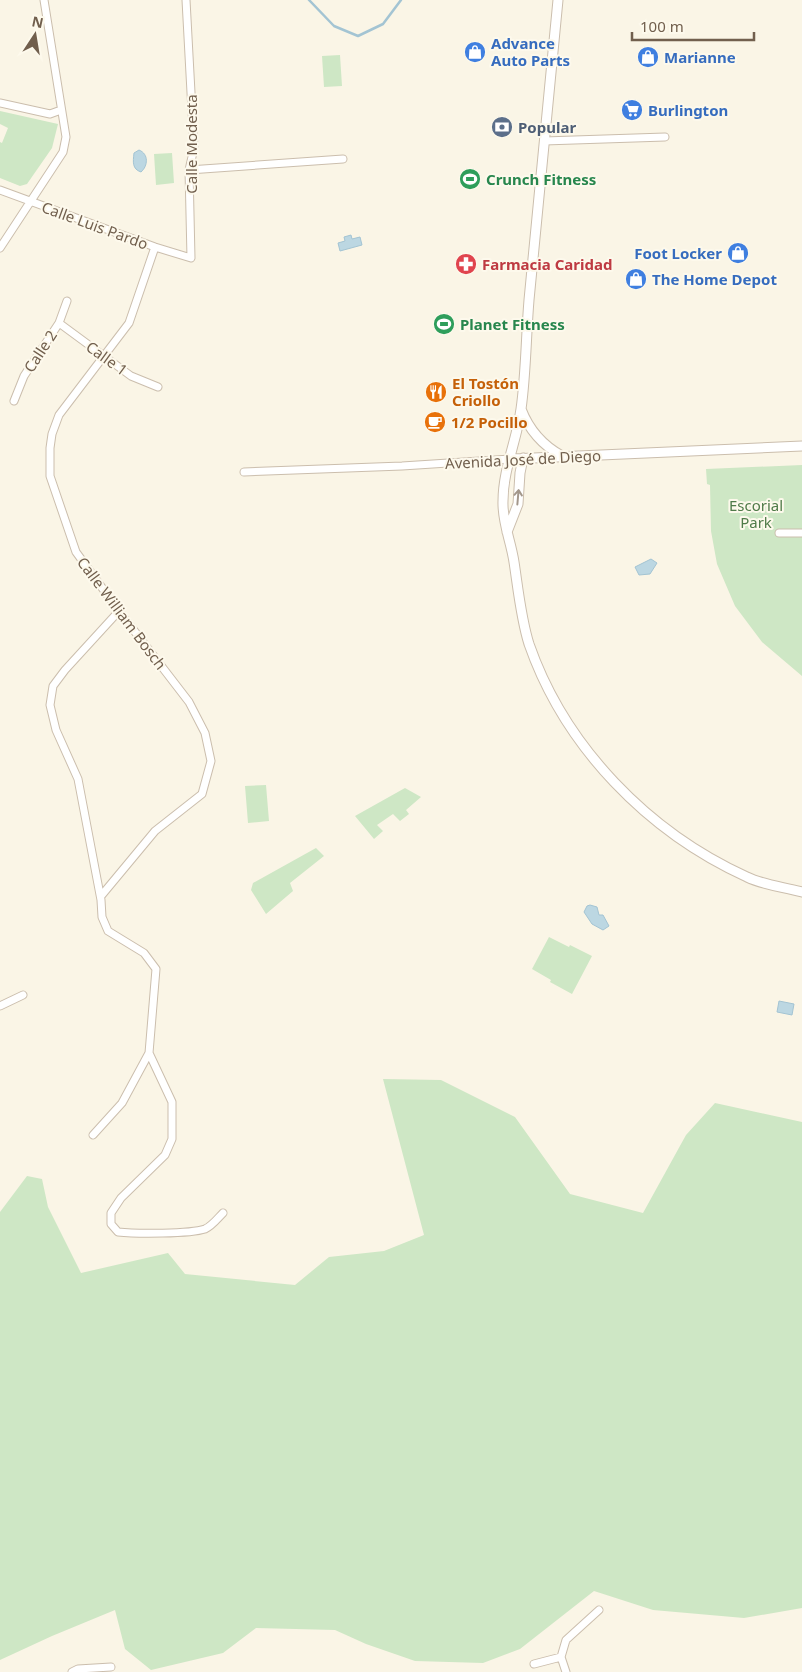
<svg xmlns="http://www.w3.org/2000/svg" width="802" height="1672" font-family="'Noto Sans',sans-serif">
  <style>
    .green { fill: #cee7c5 }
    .water { fill: #bcd7e2; stroke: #a3c4d3 }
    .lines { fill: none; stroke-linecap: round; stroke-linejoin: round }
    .stream { stroke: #a3c4d3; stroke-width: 2.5 }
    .minor-casing { stroke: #cbbead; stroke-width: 9 }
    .tertiary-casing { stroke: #cbbead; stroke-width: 11 }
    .minor { stroke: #fff; stroke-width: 7 }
    .tertiary { stroke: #fff; stroke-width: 9 }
    .oneway { stroke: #a3978b }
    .labels { text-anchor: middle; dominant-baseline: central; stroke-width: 4; stroke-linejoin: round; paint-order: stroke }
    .shop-label { font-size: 15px; font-weight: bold; fill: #366cbe; stroke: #fdf9ec; text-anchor: start }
    .service-label { font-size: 15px; font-weight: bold; fill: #4e5e75; stroke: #fdf9ec; text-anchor: start }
    .street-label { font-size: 15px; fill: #715f4d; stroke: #fdf9ec }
    .leisure-label { font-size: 15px; font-weight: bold; fill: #27864d; stroke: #fdf9ec; text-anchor: start }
    .health-label { font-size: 15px; font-weight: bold; fill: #be3a42; stroke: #fdf9ec; text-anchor: start }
    .food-label { font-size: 15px; font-weight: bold; fill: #c56008; stroke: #fdf9ec; text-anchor: start }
    .park-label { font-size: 15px; fill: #507b49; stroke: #fdf9ec }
  </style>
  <rect width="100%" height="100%" fill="#faf5e6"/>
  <!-- green -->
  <path class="green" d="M340,55L342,86L324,87L322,56Z
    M0,111L58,124L52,148L27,184L20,186L0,178V142L2,143L8,128L0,124Z
    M172,153L174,183L156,185L154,154Z
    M802,465V676L762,642L735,606L717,564L711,531L710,485L707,484L706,469Z
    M266,785L269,821L248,823L245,786Z
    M405,788L421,797L406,810L409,814L400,821L393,814L377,825L383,831L374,839L355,816Z
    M316,848L324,856L290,883L293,891L266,914L251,890L253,883Z
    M549,937L569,947L570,945L592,956L572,994L550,982L551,980L532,969Z
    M383,1079L441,1080L515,1117L570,1194L643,1213L686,1135L715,1103L802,1122V1608L744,1618L653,1610L594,1591L520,1649L483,1663L415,1661L366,1644L335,1630L256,1628L223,1653L151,1670L125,1649L115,1610L52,1636L0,1660V1212L27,1176L42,1179L48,1207L81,1273L168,1253L185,1274L295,1285L329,1257L384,1251L424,1235Z"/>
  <!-- water -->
  <path class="water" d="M139,150C149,154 148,166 141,172C132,169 133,162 134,153Z
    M351,235L352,239L360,237L362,245L340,251L338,243L345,241L344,237Z
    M651,559L657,563L650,574L639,575L635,567Z
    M590,905L597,907L599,915H603L609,926L603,930L592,924L584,912L587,906Z
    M779,1001L794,1004L792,1015L777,1012Z"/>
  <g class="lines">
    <!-- stream -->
    <path class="stream" d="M309,0L334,26L358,36L383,24L401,0"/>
    <!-- minor casing -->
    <g class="minor-casing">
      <path id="minor" d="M0,103L50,114L61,110
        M544,141L665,137
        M189,170L343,159
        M0,190L155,247L191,258L189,170L194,148L186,0
        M0,248L63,152L66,137L44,0
        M59,323L131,376L158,387
        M14,401L24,376L59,323L67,301
        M244,472L402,466L511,459
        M779,533H802
        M119,611L65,670L53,686L50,705L56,730L78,779L101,900L102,917L108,931L144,953L156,969L149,1053L172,1102V1139L165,1155L121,1198L111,1213V1224L118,1232C136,1234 190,1234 205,1229C212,1226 218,1218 223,1213
        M101,896L155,831L202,794L211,761L205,733L189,702L119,611L76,552L50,476V448L52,434L59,415L129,323L155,247
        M0,1006L23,995
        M93,1135L122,1103L149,1053
        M534,1664L561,1657
        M72,1672L78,1669L111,1667
        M566,1672L561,1657L566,1640L599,1610"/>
    </g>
    <!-- tertiary casing -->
    <g class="tertiary-casing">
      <path id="tertiary" d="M558,0C548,100 539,200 529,300C526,336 526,374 521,409C517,440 503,469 503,501C502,522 511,541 514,562C518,588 521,619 529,644C565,747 648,832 747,877C763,885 784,887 802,892
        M521,409C529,430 542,445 562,456
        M511,459L802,446
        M507,532L518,504L520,473L523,458"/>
    </g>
    <!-- minor -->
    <use href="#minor" class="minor"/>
    <!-- tertiary -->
    <use href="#tertiary" class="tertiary"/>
  </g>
  <!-- one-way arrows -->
  <defs><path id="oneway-shaft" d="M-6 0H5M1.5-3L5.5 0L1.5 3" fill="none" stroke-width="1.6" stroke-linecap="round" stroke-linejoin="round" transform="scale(1.25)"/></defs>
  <use class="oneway" href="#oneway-shaft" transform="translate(518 497) rotate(-85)"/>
  <!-- icons -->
  <defs>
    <g id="shop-disc" transform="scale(1.125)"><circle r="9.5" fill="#3f7fe0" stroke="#fdf9ec"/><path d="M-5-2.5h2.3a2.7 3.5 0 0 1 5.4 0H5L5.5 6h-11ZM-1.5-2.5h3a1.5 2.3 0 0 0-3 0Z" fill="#fff"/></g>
    <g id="supermarket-disc" transform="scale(1.125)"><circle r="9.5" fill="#3f7fe0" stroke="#fdf9ec"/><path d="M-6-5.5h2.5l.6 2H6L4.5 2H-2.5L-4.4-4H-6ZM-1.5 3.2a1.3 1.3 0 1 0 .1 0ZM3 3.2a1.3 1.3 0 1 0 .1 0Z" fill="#fff"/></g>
    <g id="bank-disc" transform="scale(1.125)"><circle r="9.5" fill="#5c6f8a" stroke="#fdf9ec"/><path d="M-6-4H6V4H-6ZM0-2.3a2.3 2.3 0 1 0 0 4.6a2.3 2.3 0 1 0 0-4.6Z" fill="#fff"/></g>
    <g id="stadium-disc" transform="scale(1.125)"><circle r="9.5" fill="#2e9e5b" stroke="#fdf9ec"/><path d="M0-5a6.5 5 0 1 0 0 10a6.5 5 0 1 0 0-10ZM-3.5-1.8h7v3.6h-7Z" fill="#fff"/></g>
    <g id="pharmacy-disc" transform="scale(1.125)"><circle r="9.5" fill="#e0444e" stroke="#fdf9ec"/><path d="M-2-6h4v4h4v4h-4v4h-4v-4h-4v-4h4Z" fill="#fff"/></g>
    <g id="restaurant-disc" transform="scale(1.125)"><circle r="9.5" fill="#e8710a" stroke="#fdf9ec"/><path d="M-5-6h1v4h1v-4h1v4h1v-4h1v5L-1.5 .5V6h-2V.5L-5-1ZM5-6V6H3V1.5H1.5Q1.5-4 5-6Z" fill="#fff"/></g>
    <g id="cafe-disc" transform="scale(1.125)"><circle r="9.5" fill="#e8710a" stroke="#fdf9ec"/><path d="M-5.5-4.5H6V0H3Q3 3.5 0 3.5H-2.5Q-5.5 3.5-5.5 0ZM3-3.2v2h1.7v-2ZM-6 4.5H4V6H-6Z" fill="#fff"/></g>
  </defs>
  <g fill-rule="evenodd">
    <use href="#shop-disc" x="475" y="52"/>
    <use href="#shop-disc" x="648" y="57"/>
    <use href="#supermarket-disc" x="632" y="110"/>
    <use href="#bank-disc" x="502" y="127"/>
    <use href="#stadium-disc" x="470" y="179"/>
    <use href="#shop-disc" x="738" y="253"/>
    <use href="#pharmacy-disc" x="466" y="264"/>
    <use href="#shop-disc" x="636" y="279"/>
    <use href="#stadium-disc" x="444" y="324"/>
    <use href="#restaurant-disc" x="436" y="392"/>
    <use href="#cafe-disc" x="435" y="422"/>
  </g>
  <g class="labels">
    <!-- shop labels -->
    <g class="shop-label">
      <text x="491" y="43">Advance<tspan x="491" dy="17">Auto Parts</tspan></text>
      <text x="664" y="57">Marianne</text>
      <text x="648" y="110">Burlington</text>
      <text x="722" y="253" text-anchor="end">Foot Locker</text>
      <text x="652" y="279">The Home Depot</text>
    </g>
    <!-- service labels -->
    <g class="service-label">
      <text x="518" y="127">Popular</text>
    </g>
    <!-- street labels -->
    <g class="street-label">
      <text transform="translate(191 144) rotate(-90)">Calle Modesta</text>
      <text transform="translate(95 225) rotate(20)">Calle Luis Pardo</text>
      <text transform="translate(40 351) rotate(-57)">Calle 2</text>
      <text transform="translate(107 358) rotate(36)">Calle 1</text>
      <text transform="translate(523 459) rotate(-3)">Avenida José de Diego</text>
      <text transform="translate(122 613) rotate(53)">Calle William Bosch</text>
    </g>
    <!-- leisure labels -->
    <g class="leisure-label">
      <text x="486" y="179">Crunch Fitness</text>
      <text x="460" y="324">Planet Fitness</text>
    </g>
    <!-- health labels -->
    <g class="health-label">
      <text x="482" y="264">Farmacia Caridad</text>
    </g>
    <!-- food labels -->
    <g class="food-label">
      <text x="452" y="383">El Tostón<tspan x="452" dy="17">Criollo</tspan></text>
      <text x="451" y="422">1/2 Pocillo</text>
    </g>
    <!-- park labels -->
    <g class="park-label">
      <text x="756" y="505">Escorial<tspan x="756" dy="17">Park</tspan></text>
    </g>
  </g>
  <!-- north arrow -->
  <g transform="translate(35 35) rotate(12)" stroke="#fdf9ec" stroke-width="4" paint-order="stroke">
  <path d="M0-4L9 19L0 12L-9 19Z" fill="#715f4d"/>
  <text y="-8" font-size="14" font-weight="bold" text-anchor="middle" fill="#715f4d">N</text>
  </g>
  <!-- scale -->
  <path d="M632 32v8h122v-8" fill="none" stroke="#715f4d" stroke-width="2.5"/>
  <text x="640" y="32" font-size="15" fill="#715f4d" stroke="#fdf9ec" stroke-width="4" paint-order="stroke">100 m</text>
</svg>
